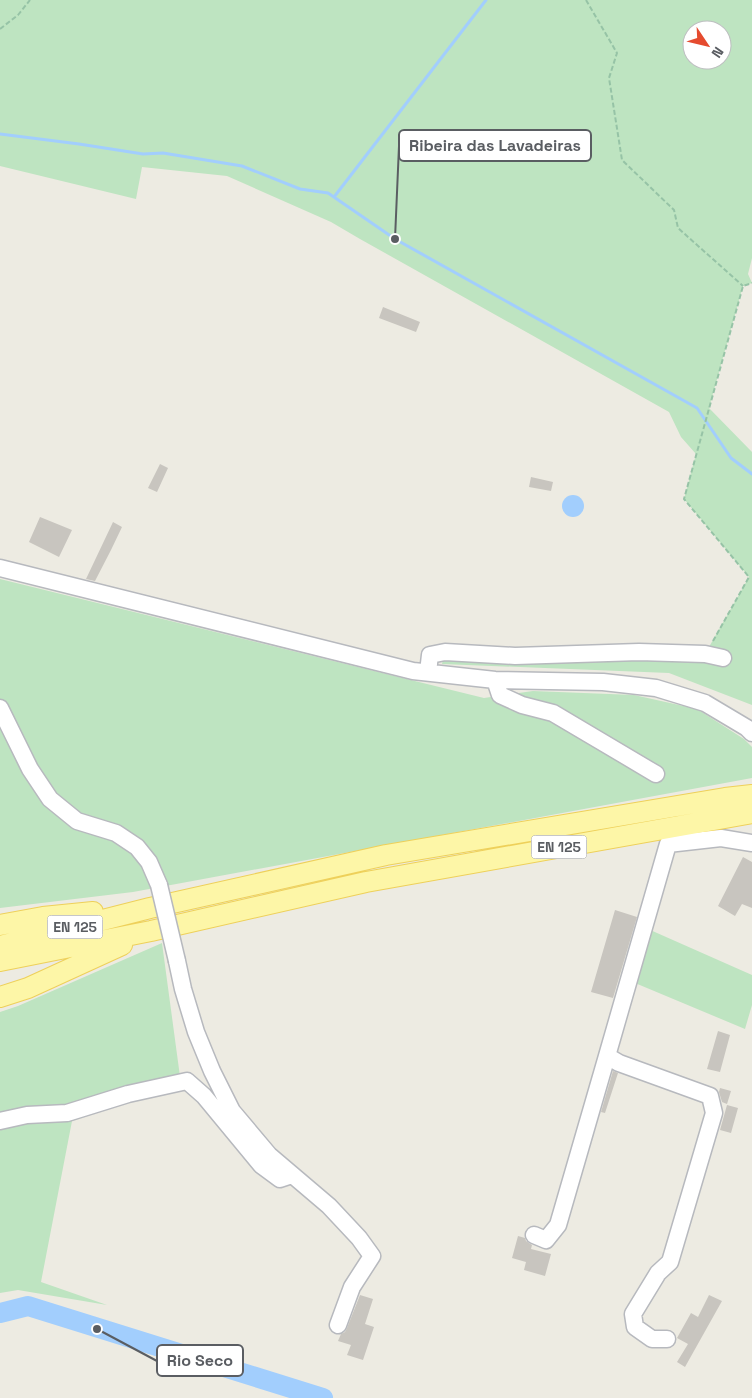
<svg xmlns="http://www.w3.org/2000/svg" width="752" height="1398" font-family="'Space Grotesk',sans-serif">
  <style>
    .green { fill: #bee4c1; fill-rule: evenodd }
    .water { fill: #a2cefd }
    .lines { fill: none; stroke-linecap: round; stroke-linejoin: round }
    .stream { stroke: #a2cefd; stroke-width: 3 }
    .river { stroke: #a2cefd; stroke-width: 20 }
    .building { fill: #c8c5bf }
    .minor-casing { stroke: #b7b9be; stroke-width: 19 }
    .major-casing { stroke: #eed05a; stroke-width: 22 }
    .path { stroke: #96c3a6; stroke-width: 2; stroke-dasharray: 5 2.5; stroke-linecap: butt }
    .minor { stroke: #fff; stroke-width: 16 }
    .major { stroke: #fdf6a7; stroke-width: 20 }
    .minor-bridge-casing { stroke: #b7b9be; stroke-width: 19; stroke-linecap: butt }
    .minor-bridge { stroke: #fff; stroke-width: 16 }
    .labels { text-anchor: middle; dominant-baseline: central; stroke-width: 5; stroke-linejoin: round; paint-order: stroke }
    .shield { fill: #fff; stroke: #8c8e91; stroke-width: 1 }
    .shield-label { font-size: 14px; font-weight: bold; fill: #5a5d62 }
    .leader { fill: none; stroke: #5a5d62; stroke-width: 2 }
    .callout-dot { fill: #5a5d62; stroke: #fff; stroke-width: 2 }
    .callout { fill: #fff; stroke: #5a5d62; stroke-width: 2 }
    .callout-label { font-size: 16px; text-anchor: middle; font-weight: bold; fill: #5a5d62 }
  </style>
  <rect width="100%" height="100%" fill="#edebe2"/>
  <!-- green -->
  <path class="green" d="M0,0H752V258L748,274L752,283L743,286L709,408L752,452V705L669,673L442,664L445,652L705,654L749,577L684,499L696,454L681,437L669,412L360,239L331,222L227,176L142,167L136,199L0,166ZM692,30H722V60H692Z
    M0,579L484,698L533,691L634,695L697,709L744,739L752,747V778L133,892L0,908Z
    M648,929L752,975V1005L745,1029L635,983Z
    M162,943L181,1084L72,1121L41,1282L107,1305L18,1290L0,1293V1012L18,1006Z"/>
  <!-- water -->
  <path class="water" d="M562 506a11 11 0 1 1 22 0a11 11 0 1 1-22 0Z"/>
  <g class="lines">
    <!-- stream -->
    <path class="stream" d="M0,134L79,144L143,154L163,153L242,166L300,189L328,193L395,239L697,408L731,458L752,474
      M334,197L486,0"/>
    <!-- river -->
    <path class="river" d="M0,1313L28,1306L323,1398"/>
  </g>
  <!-- building -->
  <path class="building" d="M383,307L420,322L416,332L379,318Z
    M160,464L168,468L157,492L148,488Z
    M531,477L553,482L551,491L529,487Z
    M40,517L72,530L59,557L29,542Z
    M113,522L122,527L111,550L95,581L86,579Z
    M743,857L752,862V908L742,904L735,916L718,906Z
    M615,910L637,917L613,998L591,992Z
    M718,1031L730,1035L720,1072L707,1069Z
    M613,1071L618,1073L605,1113L601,1112Z
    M720,1088L731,1091L727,1104L722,1102L719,1092Z
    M727,1105L738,1108L731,1133L720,1130Z
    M518,1236L525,1238L526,1241L532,1245L531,1249L551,1254L545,1276L524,1270L526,1262L512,1258Z
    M360,1295L373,1299L365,1324L374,1327L363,1360L347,1355L351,1345L338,1341L341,1334L345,1332L347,1328Z
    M709,1295L722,1301L685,1367L677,1362L688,1344L677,1338L691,1313L698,1317Z"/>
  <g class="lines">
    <!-- minor casing -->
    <g class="minor-casing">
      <path id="minor" d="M0,568L413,671L495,680L603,682L656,688L705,703L747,728L752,733
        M428,672L430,655L445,652L515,656L639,652L705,654L723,658
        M495,680L500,695L522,705L553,713L656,774
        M0,708L30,769L50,799L77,821L116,833L137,847L149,862L159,885
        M177,961L183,989L196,1032L212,1071L232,1111L269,1155L329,1206L359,1238L372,1256L352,1287L338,1325
        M0,1121L27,1115L67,1113L128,1094L187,1081L204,1096L261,1165L280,1179L292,1175
        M534,1235L546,1240L558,1225L607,1056
        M667,1339H652L635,1327L633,1314L658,1273L670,1262L714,1113L710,1096L619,1063L607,1056L668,844L721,838L752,843"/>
    </g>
    <!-- major casing -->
    <g class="major-casing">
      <path id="major" d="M0,925L43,917L93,912
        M0,946L150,908L386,855L725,798L752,795
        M0,961L151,931L366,882L752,813
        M0,997L28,988L122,945"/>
    </g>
    <!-- path -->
    <path class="path" d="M586,0L617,53L609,78L622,160L674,210L678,228L743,286
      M0,29L18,15L30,0
      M713,641L749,577L684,499L743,286L752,283"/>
    <!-- minor -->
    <use href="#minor" class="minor"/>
    <!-- major -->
    <use href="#major" class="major"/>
    <!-- minor-bridge casing -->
    <g class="minor-bridge-casing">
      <path id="minor-bridge" d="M159,885L177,961"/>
    </g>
    <!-- minor-bridge -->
    <use href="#minor-bridge" class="minor-bridge"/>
  </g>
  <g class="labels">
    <!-- shield labels -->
    <g class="shield">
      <rect x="531.5" y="835.5" width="55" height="23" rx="4"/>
      <rect x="47.5" y="915.5" width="55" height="23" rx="4"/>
    </g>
    <g class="shield-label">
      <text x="559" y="847">EN 125</text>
      <text x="75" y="927">EN 125</text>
    </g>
  </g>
  <!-- callouts -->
  <path class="leader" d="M395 239L399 146M97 1329L157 1361"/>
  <g class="callout-dot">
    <circle cx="395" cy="239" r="5"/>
    <circle cx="97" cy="1329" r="5"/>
  </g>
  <g class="callout">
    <rect x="399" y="130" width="192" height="31" rx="5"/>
    <rect x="157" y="1345" width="86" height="31" rx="5"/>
  </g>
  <g class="callout-label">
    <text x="495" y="151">Ribeira das Lavadeiras</text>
    <text x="200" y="1366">Rio Seco</text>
  </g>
  <!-- north arrow -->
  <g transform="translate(707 45) rotate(125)"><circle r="24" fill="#ffffff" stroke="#bdbec0"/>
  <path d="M0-4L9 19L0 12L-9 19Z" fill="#e54b2f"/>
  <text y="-8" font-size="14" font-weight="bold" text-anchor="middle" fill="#5a5d62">N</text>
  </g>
</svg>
